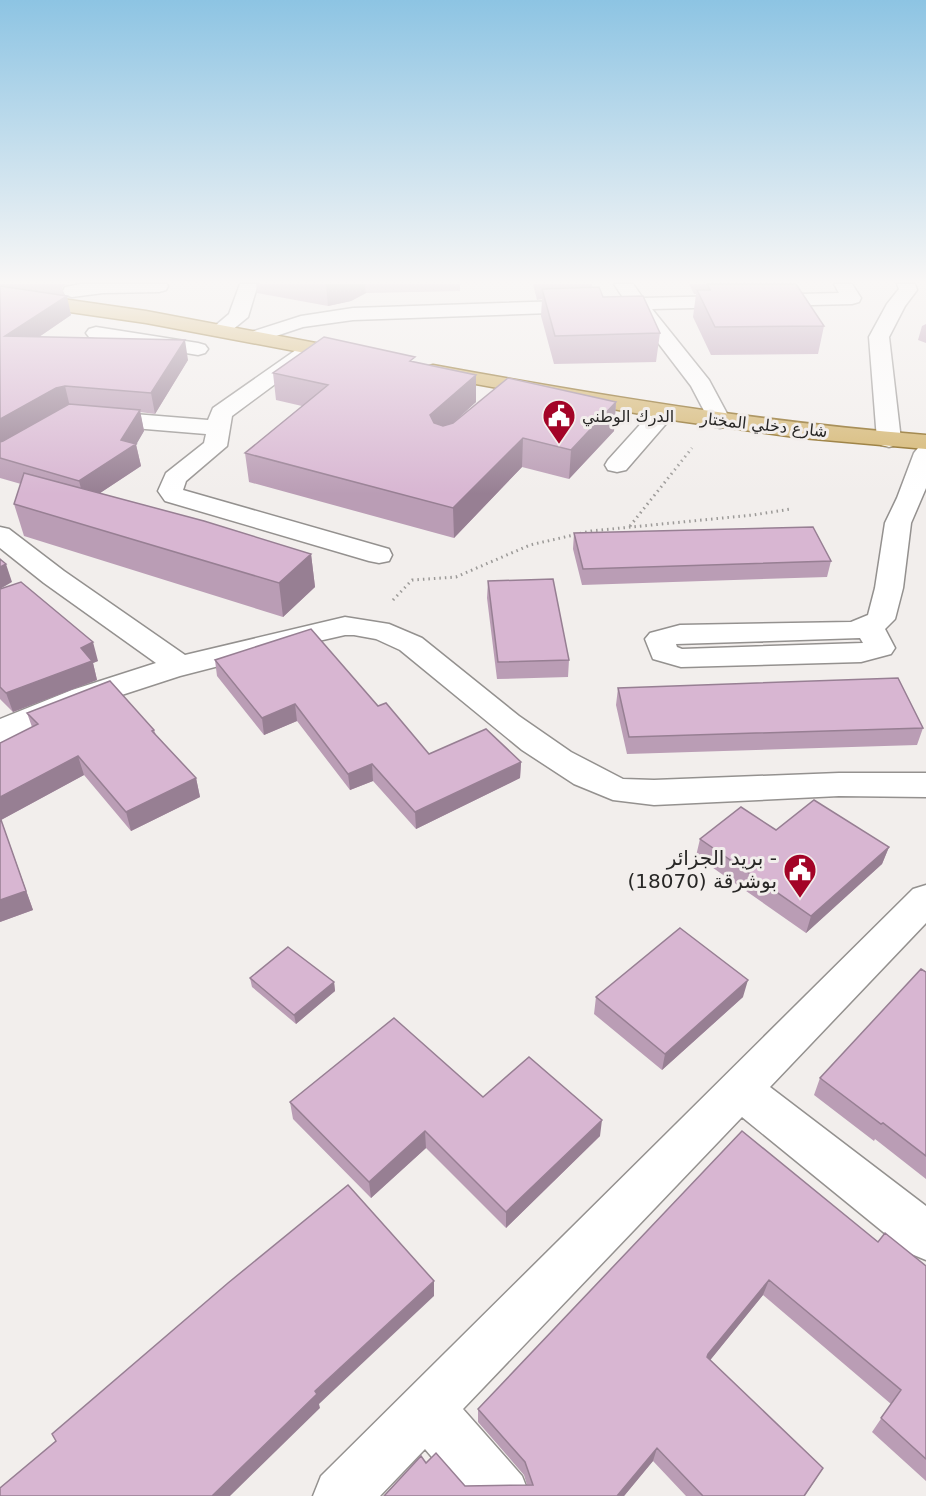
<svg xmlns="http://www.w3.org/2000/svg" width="926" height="1496" font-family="'DejaVu Sans','Noto Naskh Arabic',sans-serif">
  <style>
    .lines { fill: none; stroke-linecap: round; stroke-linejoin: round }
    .minor-casing { stroke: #94918f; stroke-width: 3 }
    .major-casing { stroke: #836011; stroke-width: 3 }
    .path { stroke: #9c9a98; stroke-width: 3; stroke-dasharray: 1.5 4; stroke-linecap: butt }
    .minor { fill: #fff; fill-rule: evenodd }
    .major { fill: #d2b269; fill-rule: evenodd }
    .wall { fill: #ba9db5 }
    .shaded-wall { fill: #977f93 }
    .building { fill: #d8b6d2; stroke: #977f93; stroke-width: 1.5 }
    .labels { text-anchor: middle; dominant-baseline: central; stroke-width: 6; stroke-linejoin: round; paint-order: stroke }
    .far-poi-label { font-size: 16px; fill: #282726; stroke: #f2eeec; text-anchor: start }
    .far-street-label { font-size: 16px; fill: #282726; stroke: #f2eeec }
    .poi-label { font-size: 20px; fill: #282726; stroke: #f2eeec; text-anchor: end }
  </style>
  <rect width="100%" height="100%" fill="#f2eeec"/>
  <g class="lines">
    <!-- minor casing -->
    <g class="minor-casing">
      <path id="minor" d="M81,284H167L168,286L166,290L159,292L103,293L72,297L65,295L63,291L65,287Z
        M240,284H258L248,317L226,335H212L209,331L229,314Z
        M614,284H633L643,298L839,293L834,284H852L861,298L859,302L852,304L652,309L709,380L731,421L728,426L720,428L712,426L691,386L633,310L353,320L303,327L255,343L248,341L245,337L248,333L301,316L353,308L624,299Z
        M897,284H915L917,290L905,306L889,337L901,440L897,445L889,447L881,445L877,440L869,337L887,304L899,289Z
        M96,327L198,343L205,345L208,349L205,353L198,355L89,337L86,333L89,329Z
        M310,343L317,345L320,349L317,353L232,416L227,446L186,481L183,490L389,549L392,555L389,561L379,563L369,561L165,501L158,491L166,473L204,443L206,434L97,425L89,423L86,418L89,413L97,411L208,420L213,408L303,345Z
        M663,406L671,408L674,413L671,418L626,470L617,472L608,470L605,465L608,460L655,408Z
        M926,446V488L911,523L903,588L895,619L885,629L895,648L891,654L861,662L681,667L653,659L645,639L650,633L680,625L851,622L868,615L875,588L885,523L897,498L914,453L918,448ZM860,638L863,643L682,649L677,647L676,644Z
        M0,527L9,529L64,571L185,655L345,617L389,624L422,638L519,716L571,752L623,779L654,780L839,773H926V797L839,796L654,805L613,800L574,784L522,750L400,650L376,639L354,635H345L301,645L180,676L94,704L0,743V719L72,690L156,663L44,583L0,548Z
        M926,885V923L770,1087L926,1206V1260L909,1253L742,1117L463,1409L522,1476L530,1496H465L425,1449L380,1496H313L321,1476L913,889Z"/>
    </g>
    <!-- major casing -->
    <g class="major-casing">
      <path id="major" d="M0,290L146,311L353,350L360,352L363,356L360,360L353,362L146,323L0,302Z
        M433,365C597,395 760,422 926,435V449L802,438L679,421L426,375L422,371L426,367Z"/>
    </g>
    <!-- path -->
    <path class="path" d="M630,526L692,448
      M393,600L412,580L456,577L530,545L591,531L753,515L791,509"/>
    <!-- minor -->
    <use href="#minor" class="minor"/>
    <!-- major -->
    <use href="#major" class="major"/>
  </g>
  <!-- wall -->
  <path class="wall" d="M0,284H68L65,285L62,288L64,295L71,315L39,337L188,360L155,414L140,412L144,431L136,444L141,466L100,493L311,554L315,587L283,617L24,536L14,504L21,484L0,478Z
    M256,284H460V291L366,293L351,301L328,306L257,293Z
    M533,284H592V287L603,297L660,333L656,362L554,364L541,316L542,299L537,300Z
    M689,284H796L824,326L818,354L711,355L693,317L696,294H694Z
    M926,324V343L918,340L922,326Z
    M415,362L476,402L453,423L616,402L614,431L569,479L522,467L454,538L249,482L245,453L302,406L276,400L273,373Z
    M574,533L831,561L827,577L582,585L573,549Z
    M488,581L569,660L568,677L497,679L487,598Z
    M0,589L98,661L93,663L97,680L13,712L0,699Z
    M215,660L378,706L429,754L521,762L520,778L416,829L373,781L350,790L297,721L264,735L217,676Z
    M618,688L923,728L917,745L627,754L616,705Z
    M27,713L154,730L156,735L196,778L200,797L131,831L84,775L1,820L33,910L0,922V743L32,727Z
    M776,830L889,847L882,864L806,933L696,856L700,839Z
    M926,972V1179L875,1139L874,1141L814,1095L820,1078Z
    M250,978L334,982L335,991L296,1024L252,987Z
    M596,997H743L662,1070L594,1014Z
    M483,1097L600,1136L506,1228L426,1148L371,1198L293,1119L290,1102Z
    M742,1131L878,1242L926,1266V1481L872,1432L891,1404L763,1295L710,1360L823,1468L805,1496H686L653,1461L624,1496H384L426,1463L465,1486L527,1485L524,1475L478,1422V1409Z"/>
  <!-- shaded-wall -->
  <path class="shaded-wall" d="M326,284H365L366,293L351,301L328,306Z
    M67,296L71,315L11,356L5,336Z
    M185,340L188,360L155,414L151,393Z
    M476,375V402L430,444V415Z
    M65,386L70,407L0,443V419L56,388Z
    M616,402L614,431L569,479L571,450Z
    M140,410L144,431L136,445L141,466L85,503L79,481L121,440Z
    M523,438L522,467L454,538L453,508Z
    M311,554L315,587L283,617L279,583Z
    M6,564L12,582L0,589V567Z
    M93,642L98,661L93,663L97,680L13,712L6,693L81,648Z
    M295,704L297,721L264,735L262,718Z
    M78,756L84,775L1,820L33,910L0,922V797Z
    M521,762L520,778L416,829L415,812Z
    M372,764L373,781L350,790L348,774Z
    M196,778L200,797L131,831L126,812Z
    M889,847L882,864L806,933L811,916Z
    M748,980L743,997L662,1070L665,1054Z
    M334,982L335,991L296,1024L294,1015Z
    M602,1120L600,1136L506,1228V1212Z
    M425,1131L426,1148L371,1198L369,1182Z
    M769,1280L763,1295L703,1369L708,1354Z
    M434,1281V1296L319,1404L320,1408L230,1496H212L315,1391Z
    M657,1448L653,1461L624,1496H617Z"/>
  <!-- building -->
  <path class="building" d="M707,284H796L824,326L715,327L697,290H710Z
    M0,286L67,296L5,336L185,340L151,393L65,386L56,388L0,419Z
    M599,287L603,297L643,296L660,333L555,336L542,289Z
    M324,337L415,357L410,361L476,375L430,415L434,423L443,426L453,423L508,378L616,402L571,450L523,438L453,508L245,453L328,385L273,373Z
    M69,404L140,410L121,440L136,444L79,481L0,458V442L3,441Z
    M24,473L204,521L311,554L279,583L14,504Z
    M813,527L831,561L583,569L574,533Z
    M0,559L6,564L0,567Z
    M553,579L569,660L498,662L488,581Z
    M21,582L93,642L81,648L92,661L6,693L0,687V589Z
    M311,629L378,706L386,703L429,754L486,729L521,762L415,812L372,764L348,774L295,704L262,718L215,660Z
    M898,678L923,728L629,737L618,688Z
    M110,681L154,730L152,731L196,778L126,812L78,756L0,797V743L38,724L27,713Z
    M814,800L889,847L811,916L700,839L741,807L776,830Z
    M0,817L26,891L0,900Z
    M680,928L748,980L665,1054L596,997Z
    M288,947L334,982L294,1015L250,978Z
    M921,969L926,972V1156L883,1123L881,1124L820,1078Z
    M394,1018L483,1097L529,1057L602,1120L506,1212L425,1131L369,1182L290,1102Z
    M742,1131L878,1242L885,1233L926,1266V1459L881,1418L901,1390L769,1280L708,1354L707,1357L823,1468L804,1496H703L657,1448L617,1496H384L421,1456L426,1463L436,1453L465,1486L533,1485L525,1462L478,1409Z
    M348,1185L434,1281L315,1391L317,1394L212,1496H0V1488L56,1441L52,1434L228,1283Z"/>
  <!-- sky -->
  <linearGradient id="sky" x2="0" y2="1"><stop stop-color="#8dc4e3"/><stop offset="0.57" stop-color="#f9f7f6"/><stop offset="1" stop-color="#f9f7f6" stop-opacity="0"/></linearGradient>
  <rect width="926" height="494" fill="url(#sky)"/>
  <!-- icons -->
  <defs>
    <g id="civic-pin" transform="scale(1.725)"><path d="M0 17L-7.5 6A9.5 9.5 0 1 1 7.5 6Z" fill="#a30427" stroke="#f2eeec"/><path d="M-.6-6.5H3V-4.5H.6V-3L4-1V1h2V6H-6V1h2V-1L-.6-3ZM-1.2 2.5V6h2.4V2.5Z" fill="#fff"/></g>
  </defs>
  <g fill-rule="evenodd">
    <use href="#civic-pin" x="559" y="416"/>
    <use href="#civic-pin" x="800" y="870"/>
  </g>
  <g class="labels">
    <!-- far-poi labels -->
    <g class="far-poi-label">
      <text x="582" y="416">الدرك الوطني</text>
    </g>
    <!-- far-street labels -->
    <g class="far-street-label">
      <text transform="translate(764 425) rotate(6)">شارع دخلي المختار</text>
    </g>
    <!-- poi labels -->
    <g class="poi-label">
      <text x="777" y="858">بريد الجزائر -<tspan x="777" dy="23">بوشرقة (18070)</tspan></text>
    </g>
  </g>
</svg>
